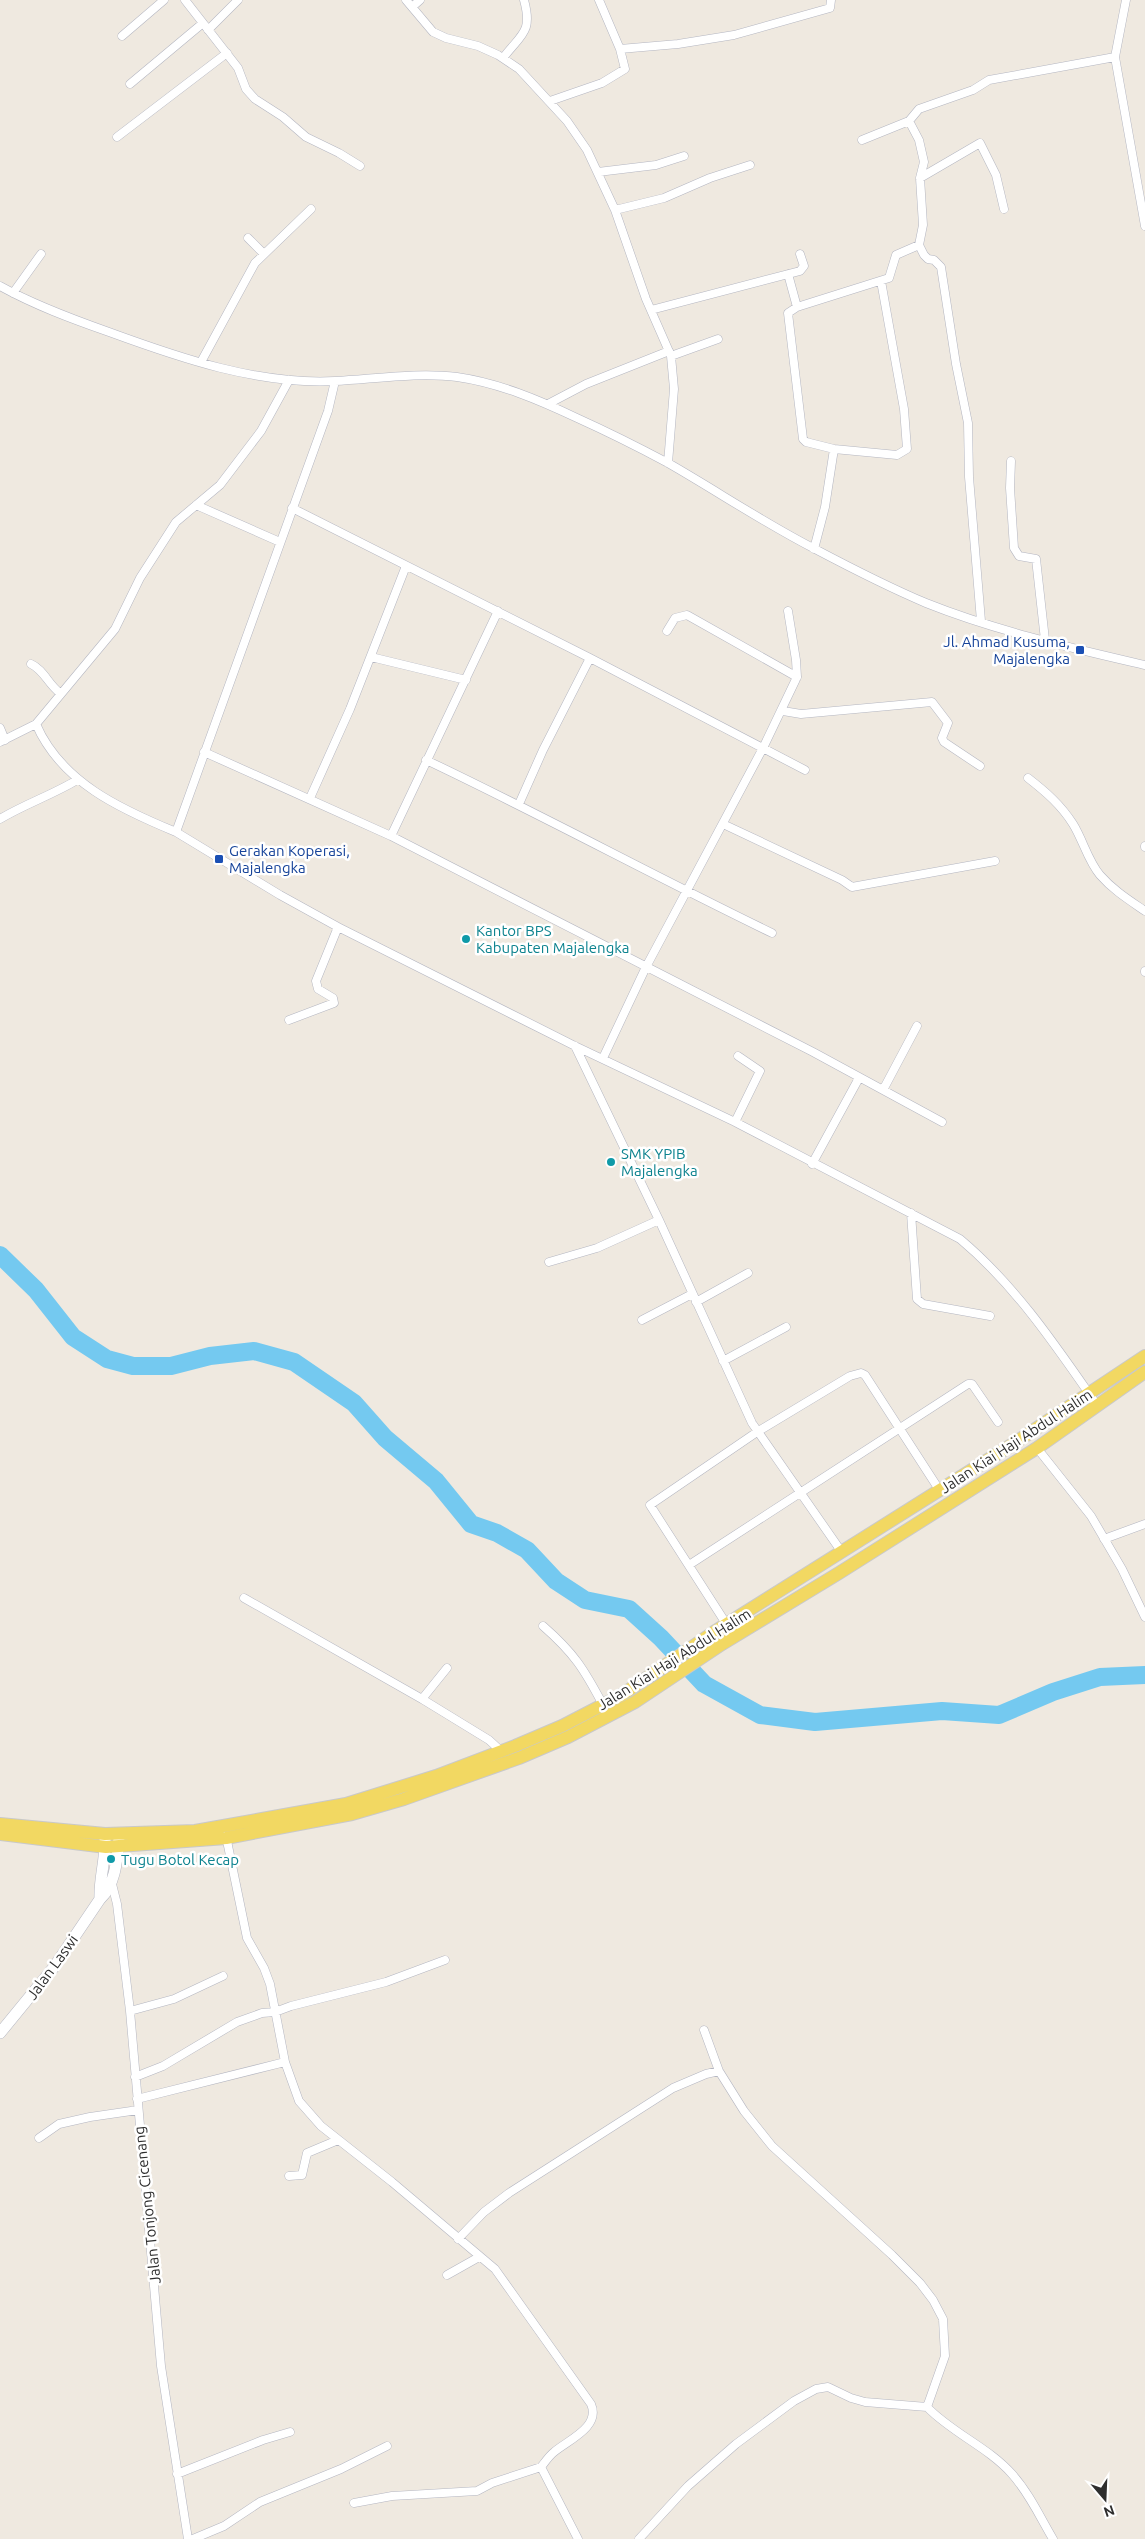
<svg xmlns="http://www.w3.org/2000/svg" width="1145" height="2539" font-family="Ubuntu,sans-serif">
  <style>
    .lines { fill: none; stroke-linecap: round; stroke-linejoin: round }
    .river { stroke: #74c9f0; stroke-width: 18 }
    .minor-casing { stroke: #b4b6c1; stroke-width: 9 }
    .secondary-casing { stroke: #b4b6c1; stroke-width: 12 }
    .primary-casing { stroke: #c9c9c9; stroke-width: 14 }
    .minor { stroke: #fff; stroke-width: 8 }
    .secondary { stroke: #fff; stroke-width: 11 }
    .primary { stroke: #f2d862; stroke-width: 12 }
    .transit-dot { fill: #1a4fb4; stroke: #fff; stroke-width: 2 }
    .culture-dot { fill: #0f9aa8; stroke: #fff; stroke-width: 2 }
    .labels { text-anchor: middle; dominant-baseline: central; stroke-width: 5; stroke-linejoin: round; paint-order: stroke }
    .transit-label { font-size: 15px; fill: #164399; stroke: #fff; text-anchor: end }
    .culture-label { font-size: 15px; fill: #0d838f; stroke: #fff; text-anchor: start }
    .street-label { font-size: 15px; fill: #2e2e2e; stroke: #fff }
  </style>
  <rect width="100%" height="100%" fill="#efe9e0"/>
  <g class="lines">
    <!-- river -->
    <path class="river" d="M0,1255L36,1290L73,1337L107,1359L133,1366H171L210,1356L254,1351L294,1362L354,1403L385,1438L436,1481L471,1524L497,1533L527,1550L556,1581L585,1600L629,1609L661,1638L704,1684L760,1715L815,1722L942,1711L999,1715L1053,1692L1100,1677L1145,1675"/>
    <!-- minor casing -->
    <g class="minor-casing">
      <path id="minor" d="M185,0L238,68L246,89L255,99L283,117L306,137L339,153L360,166
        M406,0L433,32L446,38L478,46L498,55L519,69L567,121L587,150L615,210L646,299L671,356L674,389L668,463
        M1126,0L1115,57L1145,226
        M412,7L420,0
        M208,30L238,0
        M122,36L164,0
        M620,49L678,44L734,35L830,8L831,0
        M503,58C521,34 533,33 524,0
        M130,84L203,23
        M550,101L602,83L625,69L620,49L599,0
        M909,121L919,140L924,162L920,178L923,225L919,245L924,255L928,259L934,260L941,267L956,364L968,423L969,477L981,621
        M117,137L227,53
        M862,140L909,121L919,109L973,90L989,80L1115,57
        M598,172L656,165L684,156
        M920,178L980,143L996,175L1004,209
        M615,210L664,198L710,178L750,165
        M248,238L264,254
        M788,274L797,307
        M881,281L904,409L907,449L897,455L834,449L806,442L803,439L788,313L797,307L889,278L896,255L919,245
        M0,286C34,305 72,319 109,332C180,358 258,385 335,381
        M13,293L41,254
        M651,310L800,271L804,266L800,254
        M671,356L718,339
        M201,362L255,263L311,209
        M548,404L586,384L669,351
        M1011,461L1010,488L1014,548L1019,556L1036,559L1045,640
        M196,505L280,542
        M292,508L590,658L805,770
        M814,549L825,507L834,449
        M788,611L796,660L797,677
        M371,657L466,680
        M31,664C44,670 48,684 60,693
        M783,711L801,714L932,702L948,723L942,738L944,742L980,766
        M0,728L5,740
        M0,742L36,724
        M204,752L391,836L813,1052L942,1122
        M426,760C542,815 656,877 772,933
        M1028,778C1046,792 1061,805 1073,824C1083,840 1088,861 1100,875C1113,890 1129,900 1145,911
        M310,798L350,709L406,566
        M519,804L543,750L590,658
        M0,819C25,804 52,795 77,780
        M723,824L842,880L852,887L995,861
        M176,832C120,809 61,782 36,724L115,629L140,578L176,522L220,485L261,431L289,380
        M391,836L498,611
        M1145,846V847
        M1145,971V972
        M289,1020L334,1003L333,998L318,989L316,981L338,927
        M575,1046L659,1220L752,1423L841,1551
        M603,1058L646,967L763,748L797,677L687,615L675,618L667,631
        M883,1090L917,1026
        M735,1122L760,1071L738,1056
        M812,1164L859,1078
        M911,1213L917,1299L923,1304L990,1316
        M549,1262L597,1248L659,1220
        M696,1302L748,1273
        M642,1320L692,1294
        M723,1361L786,1327
        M1097,1405C1056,1346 1016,1286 960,1239L735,1122L575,1046L338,927L280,895L176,832L328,411L335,381C374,379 418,372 457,377C499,383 539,400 577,418C608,432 638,447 668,463C717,491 764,523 815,549C851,568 888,587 926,603C996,631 1072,648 1145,665
        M1037,1448L1091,1516L1122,1569L1145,1617
        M1104,1539L1145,1524
        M689,1565L968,1384H972L998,1422
        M244,1598L422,1699
        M727,1625L650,1505L757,1432L850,1376L861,1373L865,1375L940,1491
        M543,1626C574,1653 584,1669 603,1705
        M447,1668L422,1699L489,1740L501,1751
        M226,1836L247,1938L264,1968L270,1984L285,2062L299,2101L321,2126L392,2182L495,2269L591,2404C601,2427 568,2440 554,2452C549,2456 545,2462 541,2467L578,2539
        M111,1880L117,1904L130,2011L161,2366L188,2539
        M130,2011L174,1999L223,1976
        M719,2071L744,2111L772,2146L892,2255L920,2283L933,2300L943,2319L945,2356L927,2407
        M135,2077L163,2066L237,2022L262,2013L275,2012L291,2006L386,1982L445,1960
        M137,2099L285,2062
        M39,2138L59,2124L90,2117L138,2110
        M289,2176L302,2175L307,2153L338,2140
        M458,2239L484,2212L509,2193L673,2088L706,2074L719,2071L704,2030
        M447,2275L479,2257
        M177,2474L263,2440L290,2432
        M354,2503L392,2496L477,2491L492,2483L541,2467
        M193,2539L224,2526L260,2502L341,2469L387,2446
        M639,2539L688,2486L736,2444L794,2401L816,2389L828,2387L851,2398L865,2402L927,2407C952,2433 988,2447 1012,2474C1029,2493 1040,2517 1053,2539"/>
    </g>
    <!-- secondary casing -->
    <g class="secondary-casing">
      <path id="secondary" d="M100,1899C99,1879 106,1859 105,1838
        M0,2033L54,1967L100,1899C116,1884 117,1859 119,1838"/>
    </g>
    <!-- primary casing -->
    <g class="primary-casing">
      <path id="primary" d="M0,1824L105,1834L195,1831L346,1804L436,1776L515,1746L562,1726L620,1696L714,1632L1013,1444L1145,1356
        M0,1834L106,1847L226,1838L352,1814L404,1799L519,1758L568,1737L635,1702L722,1644L839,1573L1037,1448L1145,1372"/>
    </g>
    <!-- minor -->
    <use href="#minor" class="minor"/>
    <!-- secondary -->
    <use href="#secondary" class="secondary"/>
    <!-- primary -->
    <use href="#primary" class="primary"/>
  </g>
  <!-- markers -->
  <g class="transit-dot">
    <rect x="1075" y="645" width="10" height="10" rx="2.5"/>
    <rect x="214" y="854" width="10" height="10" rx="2.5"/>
  </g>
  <g class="culture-dot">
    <circle cx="466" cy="939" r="5"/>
    <circle cx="611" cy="1162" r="5"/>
    <circle cx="111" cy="1859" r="5"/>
  </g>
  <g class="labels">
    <!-- transit labels -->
    <g class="transit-label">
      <text x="1070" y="641">Jl. Ahmad Kusuma,<tspan x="1070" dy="17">Majalengka</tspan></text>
      <text x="229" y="850" text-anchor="start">Gerakan Koperasi,<tspan x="229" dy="17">Majalengka</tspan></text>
    </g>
    <!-- culture labels -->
    <g class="culture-label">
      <text x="476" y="930">Kantor BPS<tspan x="476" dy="17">Kabupaten Majalengka</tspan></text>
      <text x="621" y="1153">SMK YPIB<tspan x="621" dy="17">Majalengka</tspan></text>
      <text x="121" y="1859">Tugu Botol Kecap</text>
    </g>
    <!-- street labels -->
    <g class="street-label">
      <text transform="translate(1016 1441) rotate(-33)">Jalan Kiai Haji Abdul Halim</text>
      <text transform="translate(674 1659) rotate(-32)">Jalan Kiai Haji Abdul Halim</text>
      <text transform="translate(52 1967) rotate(-54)">Jalan Laswi</text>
      <text transform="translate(147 2205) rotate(-96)">Jalan Tonjong Cicenang</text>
    </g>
  </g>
  <!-- north arrow -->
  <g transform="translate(1105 2499) rotate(161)" stroke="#ffffff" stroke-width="4" paint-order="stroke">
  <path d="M0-4L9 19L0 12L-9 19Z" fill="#2e2e2e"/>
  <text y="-8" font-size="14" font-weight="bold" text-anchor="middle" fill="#2e2e2e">N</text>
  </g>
</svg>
